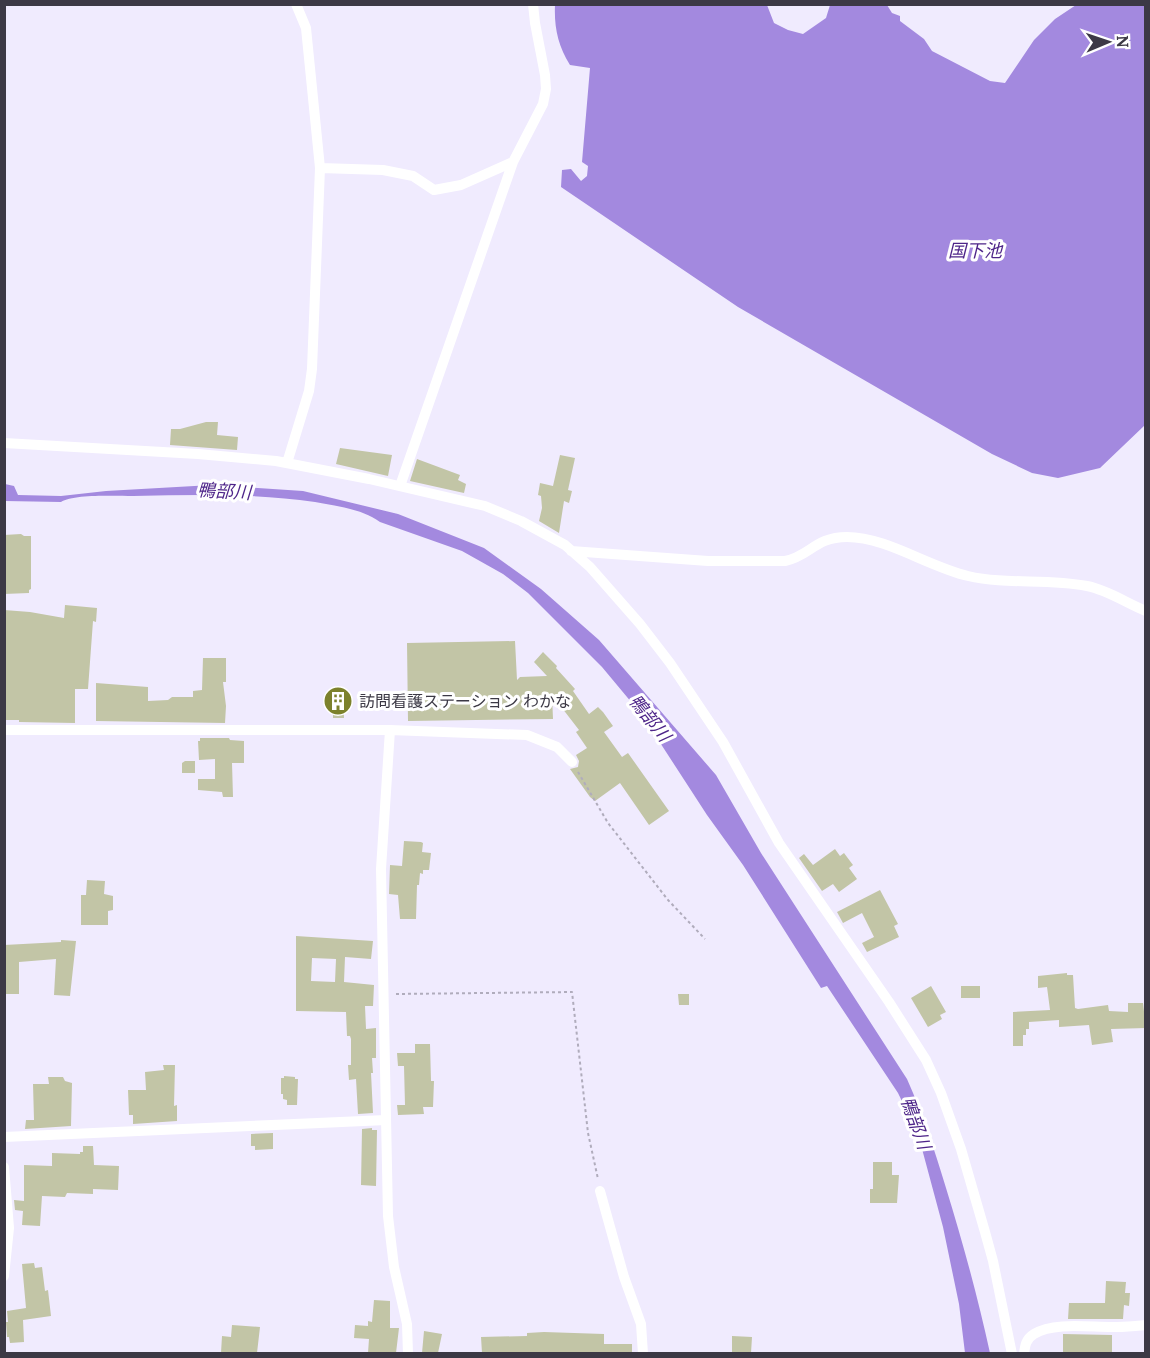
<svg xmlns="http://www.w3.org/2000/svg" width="1150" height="1358" font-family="Lora,'Noto Sans JP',serif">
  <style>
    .water { fill: #a389df }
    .building { fill: #c2c5a6; fill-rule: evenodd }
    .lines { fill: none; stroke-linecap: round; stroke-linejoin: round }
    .path { stroke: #b0acbc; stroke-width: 2; stroke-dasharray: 3 3; stroke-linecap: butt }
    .minor { stroke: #fff; stroke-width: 10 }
    .labels { text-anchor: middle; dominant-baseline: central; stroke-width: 6; stroke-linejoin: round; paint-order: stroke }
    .poi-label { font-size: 16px; fill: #3c3945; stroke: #fff; text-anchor: start }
    .water-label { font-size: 18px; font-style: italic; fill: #4e2589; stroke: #fff }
  </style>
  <rect width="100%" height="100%" fill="#f0ebfe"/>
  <!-- water -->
  <path class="water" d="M555,5H767L774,23L788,30L803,34L826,18L830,5H887L892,13L900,16V21L924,39L932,51L990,81L1005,83L1034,40L1055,19L1076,5H1145V425L1100,468L1058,478L1032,473L992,454L738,307L561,187L562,170L571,169L581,181L587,176L588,166L582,162L590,68L570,65C558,46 554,27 555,5Z
    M5,484L14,486L18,495L61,496L106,491L212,485L303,491L398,514L484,548L541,589L599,640L716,775L761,853L907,1079C923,1115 935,1151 946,1188C963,1243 978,1298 990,1353H965L959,1304L943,1227L918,1134L898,1093L827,986L821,988L743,865L707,815L657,738L637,709L602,667L528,593L503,574L462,551L380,522C362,509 337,506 315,502C255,493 194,495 133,496C116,496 73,494 61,502L5,501Z"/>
  <!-- building -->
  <path class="building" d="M206,422H218L217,435L238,437L237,450L170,445L171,429H180Z
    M340,448L392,455L388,476L336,464Z
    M560,455L575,458L568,490L572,491L569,503L564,501L559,533L539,521L542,508L541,496L538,495L540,483L553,486Z
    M417,459L460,475L458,480L466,484L464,493L410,481Z
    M21,534L24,536H31V589L29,590V593L4,594V535Z
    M65,605L97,608L96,622L93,621L88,689H75V723L19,722V720H4V610L30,612L64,618Z
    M515,641L517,680L520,677L547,676L534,662L543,652L557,666L556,668L575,689L573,691L589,714L598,707L603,712L613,726L604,732L622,757L628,753L669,811L649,825L620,783L595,801L590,797L570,769L578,767L579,761L576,755L587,748L576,732L579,730L552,695L553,719L408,721L407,643Z
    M203,658H226V682H223L226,706L225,723L96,721V683L148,687V701L168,700L172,697H193V691L202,690Z
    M333,695H343L344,718H333Z
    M200,738H229L230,740L244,741V763H232L233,797H223L222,792L198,790V779H215V759L199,760L198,741H200Z
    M185,761H195V773H182V763Z
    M404,841L421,842L423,843L422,852L431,853L429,870H423V874L420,873L419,885H417L416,919H400L398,895L389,894L390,865L402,866Z
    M835,849L840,856L844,853L853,865L849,868L857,879L839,892L833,884L822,891L799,858L804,854L813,865Z
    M87,880L105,881L104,894L113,896V910L108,911V925H81V895H86Z
    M880,890L898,924L894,926L899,937L867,952L862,943L874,937L862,913L843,923L837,912Z
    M296,936L373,941L371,959L345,957L344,982L374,985L373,1006H365L366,1029L376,1028V1058H372L373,1073H371L373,1113L358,1114L356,1079L349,1080L348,1065H351V1039L350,1036H347L346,1012L296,1011ZM312,958L336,959L335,982L311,981Z
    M61,940L76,941L70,996L54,995L56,959L19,962V994H4V945L61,942Z
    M1067,973V975H1073L1075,1008L1078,1009L1108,1005L1109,1011L1128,1012V1003H1143L1146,1028L1111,1029L1113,1042L1092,1045L1089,1025L1059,1027V1020L1029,1022V1029H1026V1035H1023V1046H1013V1012L1050,1010L1047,987L1038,988V976Z
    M931,986L946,1012L940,1015L942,1019L928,1027L911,998Z
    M961,986H980V998H961Z
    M678,994H689V1005H679Z
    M415,1044H430L431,1081H434L433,1107H423L424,1114L398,1115L397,1105H405L404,1066H398L397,1053H415Z
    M163,1065H175L174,1106L177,1105V1121L133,1124V1115H129L128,1090H146L145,1072L164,1070Z
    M284,1076L295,1077V1079H298L297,1105H287V1100L283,1099V1094H281V1078H284Z
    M48,1077H63L65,1081L72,1083L71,1126L25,1129L26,1120H34L33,1084H49Z
    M372,1128V1130H377L376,1186L361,1185L362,1129Z
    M273,1133V1149L255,1150V1146H251V1134Z
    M83,1146H93L94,1165L119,1166L118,1190L93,1189V1194L67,1193L65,1197L42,1196L40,1226L22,1225L23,1211L15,1210L14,1200L24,1201V1165L52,1166V1153L80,1154V1152H83Z
    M873,1162H892V1175H899L897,1203H870V1189H873Z
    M34,1263L35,1268L42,1267L45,1291L48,1290L51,1316L23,1320L24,1342L10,1343L9,1337H7L6,1322H8L7,1311L26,1308L22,1264Z
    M1106,1281L1126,1282L1125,1293H1130L1129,1306L1124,1305L1123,1319H1068L1069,1303H1105Z
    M374,1300L390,1301V1328H399L396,1353H368L369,1339L354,1338L355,1325L368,1326V1321L372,1322Z
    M232,1325L260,1327L257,1353H221L222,1336L231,1337Z
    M424,1331L442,1334L438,1353H422Z
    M544,1332L604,1334V1344H632V1353H482L481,1337L527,1336V1333Z
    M1063,1334L1112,1335V1353H1063Z
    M732,1336L752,1337L751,1353H732Z"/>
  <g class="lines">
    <!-- path -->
    <path class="path" d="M578,772L608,823L668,900L705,939
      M396,994L572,992L588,1133L598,1179"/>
    <!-- minor -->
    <path class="minor" d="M320,168L383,170L413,176L434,190L461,185L513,162
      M4,443L198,454L276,461L369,479L485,506L521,521L565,545L590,567L640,624L670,663L723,742L779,843L889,1002L926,1060L941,1093L961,1149L985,1232L993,1261L1012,1354
      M287,463L309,391L312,369L320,168L306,28L296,4
      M400,486L513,162L543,104L546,89L545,75L535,23L533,4
      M571,551L708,561H785C810,556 815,537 847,537C886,537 929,567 968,576C1007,585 1047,578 1087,586C1108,590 1126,603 1146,611
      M4,730H390L381,869L388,1216L394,1267L407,1324L408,1354
      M390,730L527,735L557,747L572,762
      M4,1137L386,1120
      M4,1167L9,1228L4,1276
      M600,1191L624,1277L641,1324L643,1354
      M1024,1354C1025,1345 1026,1339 1034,1334C1055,1321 1094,1328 1117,1327C1127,1327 1136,1326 1146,1325"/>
  </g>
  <!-- icons -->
  <defs>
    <g id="building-disc" transform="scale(1.5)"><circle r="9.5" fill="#7c812c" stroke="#fff"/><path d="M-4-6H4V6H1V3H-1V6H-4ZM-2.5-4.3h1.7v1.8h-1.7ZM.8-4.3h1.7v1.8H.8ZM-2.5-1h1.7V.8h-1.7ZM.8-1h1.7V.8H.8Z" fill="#fff"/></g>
  </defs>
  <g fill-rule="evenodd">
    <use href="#building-disc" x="338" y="701"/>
  </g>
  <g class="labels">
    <!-- poi labels -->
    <g class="poi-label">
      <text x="359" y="701">訪問看護ステーション わかな</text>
    </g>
    <!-- water labels -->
    <g class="water-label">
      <text x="975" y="250">国下池</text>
      <text transform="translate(224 491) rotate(3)">鴨部川</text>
      <text transform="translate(650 718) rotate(51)">鴨部川</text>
      <text transform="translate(916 1123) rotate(70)">鴨部川</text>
    </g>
  </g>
  <!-- border -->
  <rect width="1150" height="1358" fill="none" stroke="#3c3945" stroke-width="12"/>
  <!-- north arrow -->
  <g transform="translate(1108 42) rotate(88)" stroke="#ffffff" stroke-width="4.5" paint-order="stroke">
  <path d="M0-4.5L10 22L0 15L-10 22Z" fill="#3c3945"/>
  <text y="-9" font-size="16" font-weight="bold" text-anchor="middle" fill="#3c3945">N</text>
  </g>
</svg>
